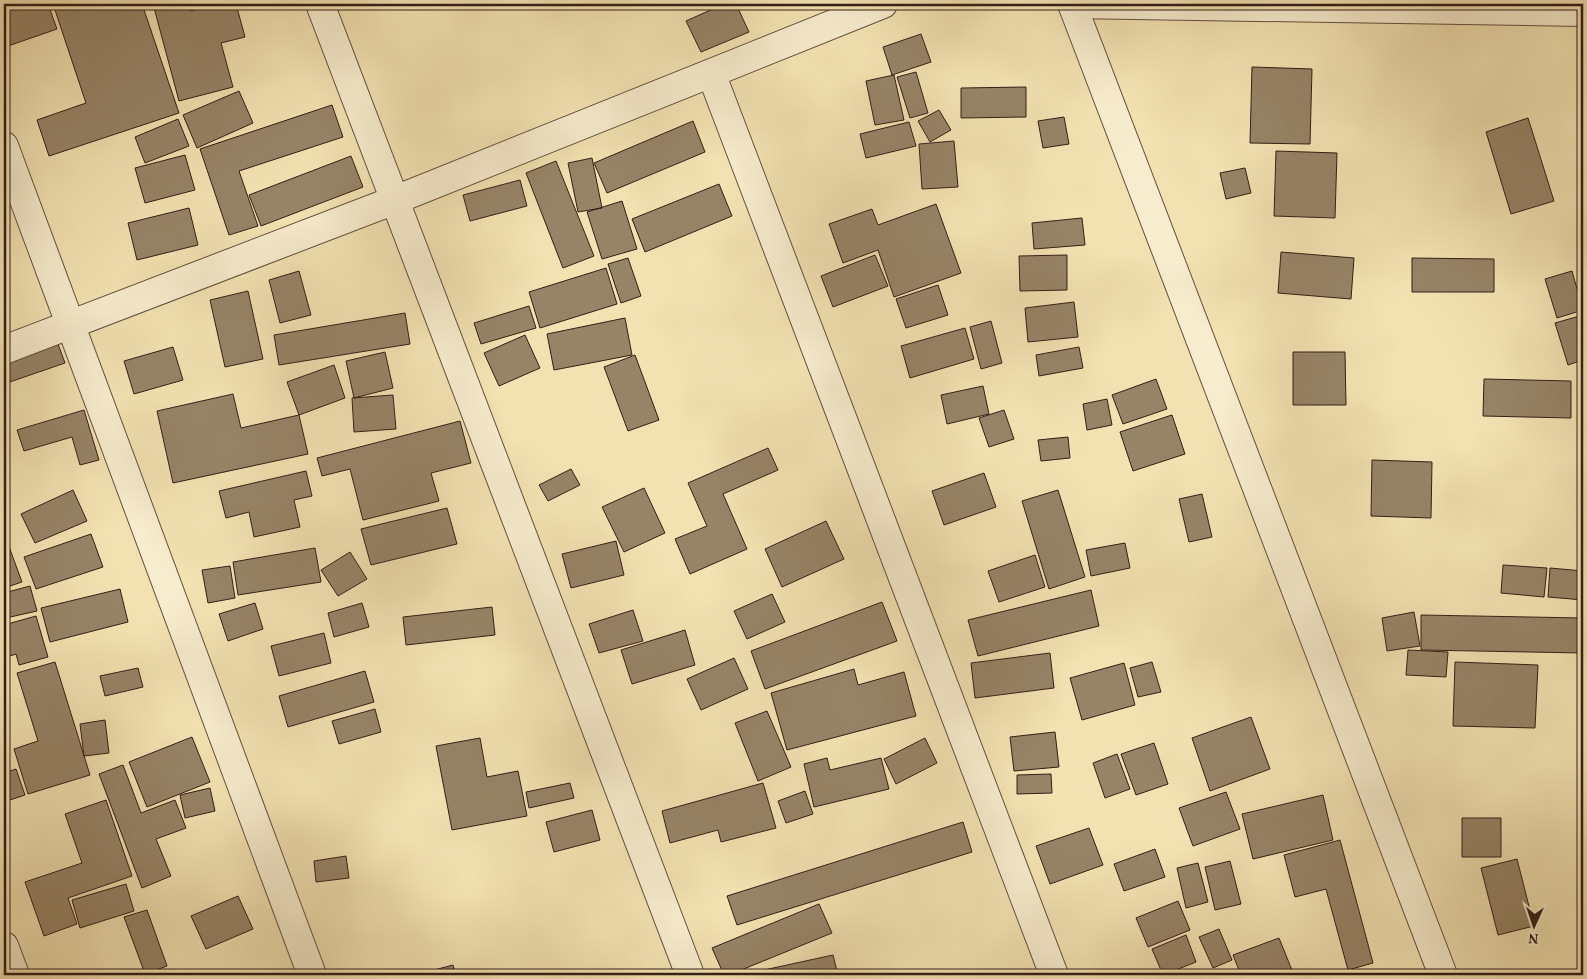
<svg xmlns="http://www.w3.org/2000/svg" width="1587" height="979" font-family="Vollkorn,serif">
  <style>
    .building { fill: #968467; stroke: #331e16 }
    .lines { fill: none; stroke-linecap: round; stroke-linejoin: round }
    .minor-casing { stroke: #634f3d; stroke-width: 30 }
    .tertiary-casing { stroke: #634f3d; stroke-width: 30 }
    .minor { stroke: #f7eccd; stroke-width: 28 }
    .tertiary { stroke: #f7eccd; stroke-width: 28 }
  </style>
  <rect width="100%" height="100%" fill="#f2e2b2"/>
  <filter id="stains"><feTurbulence type="fractalNoise" baseFrequency=".004" numOctaves="4"/><feColorMatrix values="0 0 0 0 .2 0 0 0 0 .09 0 0 0 0 .02 0 0 0 .5 -.17"/></filter>
  <radialGradient id="worn" r=".72"><stop offset=".6" stop-color="#630" stop-opacity="0"/><stop offset="1" stop-color="#630" stop-opacity=".3"/></radialGradient>
  <!-- building -->
  <path class="building" d="M4,4H48L57,29L8,46L4,32Z
    M53,4H142L179,113L49,156L37,120L86,103Z
    M153,4H187L190,11L217,4H236L245,37L221,43L233,87L179,101Z
    M724,4H736L749,32L701,52L686,21Z
    M921,34L931,62L892,75L883,47Z
    M1252,67L1312,69L1310,144L1250,143Z
    M916,72L928,113L910,118L897,77Z
    M894,75L904,120L875,125L866,81Z
    M1026,87V117L961,118V88Z
    M239,91L253,123L197,148L183,115Z
    M332,105L343,137L239,171L258,226L229,235L200,149Z
    M939,110L951,130L930,142L918,121Z
    M1064,117L1069,144L1043,148L1038,121Z
    M1528,118L1554,201L1511,214L1486,132Z
    M178,119L189,146L145,163L135,137Z
    M693,121L705,152L607,193L594,163Z
    M909,122L916,146L866,158L860,134Z
    M954,141L958,187L922,189L919,144Z
    M1276,151L1337,153L1335,218L1274,216Z
    M185,155L195,190L145,203L135,168Z
    M351,156L363,187L261,226L249,195Z
    M592,158L602,208L578,212L568,163Z
    M556,161L594,256L563,268L526,173Z
    M1245,168L1251,193L1226,199L1220,173Z
    M520,180L527,206L470,221L463,195Z
    M719,184L732,216L645,252L632,219Z
    M622,201L637,249L602,259L587,212Z
    M936,204L961,273L894,297L878,250L843,263L829,224L872,209L878,225Z
    M189,208L198,245L137,260L128,223Z
    M1082,218L1085,245L1034,249L1032,223Z
    M1281,252L1354,258L1351,299L1278,293Z
    M875,255L888,286L833,307L821,276Z
    M1067,255V290L1020,291L1019,256Z
    M628,258L641,296L621,303L608,264Z
    M1412,258L1494,259V292H1412Z
    M606,268L617,304L540,328L529,292Z
    M299,271L311,315L280,323L269,280Z
    M1572,271L1583,310L1557,318L1545,279Z
    M938,285L948,315L906,328L896,299Z
    M248,291L263,359L225,367L210,300Z
    M1074,302L1078,337L1028,342L1025,308Z
    M529,306L536,328L481,344L474,323Z
    M405,313L410,344L279,365L274,335Z
    M1583,315V360L1568,365L1555,323Z
    M625,318L632,355L554,370L547,334Z
    M991,321L1002,363L981,369L970,327Z
    M52,328L65,363L4,384V344Z
    M965,328L974,359L910,378L901,346Z
    M525,335L540,368L499,386L484,353Z
    M173,347L183,380L134,394L124,361Z
    M1079,347L1083,368L1039,376L1036,355Z
    M385,352L393,388L354,398L346,361Z
    M1293,352H1345L1346,405H1293Z
    M635,355L659,420L628,431L604,367Z
    M334,365L345,398L299,415L287,382Z
    M1156,379L1167,409L1123,424L1112,395Z
    M1484,379L1571,381V418L1483,416Z
    M983,386L989,414L947,424L941,395Z
    M233,394L241,428L299,415L308,454L173,483L157,411Z
    M393,395L396,429L354,432L352,398Z
    M1107,399L1112,425L1087,430L1083,404Z
    M84,410L99,460L80,465L72,437L24,451L17,430Z
    M1004,410L1014,439L989,447L979,418Z
    M1172,415L1185,454L1133,471L1120,432Z
    M460,421L471,463L431,473L439,501L363,520L350,469L322,476L317,458Z
    M1068,437L1070,458L1041,461L1038,440Z
    M768,448L778,470L723,494L747,549L690,574L675,539L707,526L688,483Z
    M1372,460L1432,462L1431,518L1371,516Z
    M571,469L580,485L548,501L539,485Z
    M306,471L312,496L294,500L300,527L254,537L249,512L226,518L219,491Z
    M984,473L996,507L944,525L932,491Z
    M644,488L665,533L624,552L602,507Z
    M73,490L87,521L35,543L21,514Z
    M1058,490L1085,577L1049,589L1022,501Z
    M1202,494L1212,537L1189,542L1179,499Z
    M447,508L457,544L371,565L361,529Z
    M826,521L844,559L782,587L765,549Z
    M4,533L22,582L4,588Z
    M91,534L103,567L36,589L24,557Z
    M616,541L624,575L571,588L562,554Z
    M1125,543L1130,568L1091,576L1086,550Z
    M315,548L321,582L238,595L233,562Z
    M350,552L367,579L338,596L321,570Z
    M1035,555L1045,587L999,602L988,571Z
    M1503,565L1547,568L1544,597L1501,593Z
    M230,566L235,598L208,603L202,570Z
    M1550,568L1583,571V600L1548,597Z
    M30,586L37,611L6,618L4,593Z
    M120,589L128,622L50,642L41,608Z
    M1091,590L1099,626L978,656L968,620Z
    M772,594L785,622L747,639L734,611Z
    M882,602L897,641L765,689L751,651Z
    M255,603L263,629L228,641L219,614Z
    M362,603L369,627L334,637L328,613Z
    M492,607L495,635L406,645L403,617Z
    M633,610L643,641L599,653L589,624Z
    M1414,612L1420,646L1387,651L1382,618Z
    M1421,615L1583,618V653L1421,650Z
    M36,616L48,657L19,665L16,654L4,658V625Z
    M685,630L695,665L632,684L621,650Z
    M324,633L331,663L279,676L271,646Z
    M1408,650L1448,652L1446,677L1406,675Z
    M1050,653L1054,688L975,698L971,663Z
    M734,658L748,689L701,710L687,679Z
    M55,662L90,775L28,794L14,749L38,741L17,673Z
    M1152,662L1161,692L1138,697L1130,668Z
    M1455,662L1538,665L1535,728L1453,726Z
    M1124,663L1135,705L1082,720L1070,678Z
    M138,668L143,687L105,696L100,676Z
    M854,669L858,685L904,672L916,716L787,750L771,693Z
    M365,671L374,702L288,727L279,696Z
    M375,709L381,732L339,744L332,721Z
    M767,711L791,767L758,781L735,723Z
    M1251,717L1270,769L1210,791L1192,738Z
    M105,720L109,753L84,756L80,724Z
    M1055,732L1059,767L1014,771L1010,737Z
    M192,737L210,782L147,807L129,762Z
    M480,738L487,777L518,771L527,816L452,830L436,746Z
    M925,738L937,763L896,784L884,759Z
    M1154,743L1168,784L1136,795L1121,754Z
    M1117,754L1130,789L1105,798L1093,763Z
    M827,758L830,770L881,758L889,789L814,807L804,764Z
    M123,765L141,813L175,800L186,828L156,839L171,876L142,888L99,774Z
    M16,769L25,795L4,802V773Z
    M1051,774L1052,793L1017,794V775Z
    M570,783L574,798L529,808L526,792Z
    M763,783L776,828L721,842L718,830L670,843L662,811Z
    M210,788L215,811L185,818L180,795Z
    M805,791L813,814L786,823L778,801Z
    M1226,792L1240,829L1193,846L1179,808Z
    M1323,795L1333,840L1253,859L1242,814Z
    M106,800L132,876L68,898L77,924L44,936L25,882L82,863L65,814Z
    M592,810L600,840L554,852L546,822Z
    M1462,818H1501V857H1462Z
    M963,822L972,852L737,925L727,896Z
    M1089,828L1103,865L1050,884L1036,846Z
    M1340,840L1373,963L1348,970L1326,889L1295,897L1284,855Z
    M1155,849L1165,877L1124,891L1114,864Z
    M346,856L349,878L316,882L314,861Z
    M1517,859L1534,926L1498,935L1481,868Z
    M1230,861L1241,904L1215,910L1205,867Z
    M1198,863L1208,902L1186,908L1177,868Z
    M126,884L134,911L80,928L72,900Z
    M238,896L253,929L206,949L191,916Z
    M1178,901L1190,930L1148,947L1136,918Z
    M819,904L832,933L729,975H724L712,948Z
    M147,910L167,966L145,974L124,917Z
    M1219,929L1232,960L1213,968L1199,937Z
    M1186,935L1196,962L1163,975L1152,949Z
    M1279,938L1294,975H1241L1233,955Z
    M833,955L838,975H741Z
    M453,965L456,975H415Z"/>
  <g class="lines">
    <!-- minor casing -->
    <g class="minor-casing">
      <path id="minor" d="M320,4L690,975
        M1072,4L1583,12
        M711,73L1054,975
        M4,146L312,975
        M4,350L395,200L883,4
        M4,946L15,975"/>
    </g>
    <!-- tertiary casing -->
    <g class="tertiary-casing">
      <path id="tertiary" d="M1072,4L1443,975"/>
    </g>
    <!-- minor -->
    <use href="#minor" class="minor"/>
    <!-- tertiary -->
    <use href="#tertiary" class="tertiary"/>
  </g>
  <!-- margin -->
  <rect width="1587" height="979" fill="none" stroke="#f2e2b2" stroke-width="20"/>
  <rect x="5" y="5" width="1577" height="969" fill="none" stroke="#331e16" stroke-width="2.5"/>
  <rect x="10" y="10" width="1567" height="959" fill="none" stroke="#331e16"/>
  <!-- north arrow -->
  <g transform="translate(1534 926) rotate(183)" stroke="#f7eccd" stroke-width="4" paint-order="stroke">
  <path d="M0-4L9 19L0 12L-9 19Z" fill="#331e16"/>
  <text y="-8" font-size="14" font-weight="bold" text-anchor="middle" fill="#331e16">N</text>
  </g>
  <rect width="100%" height="100%" filter="url(#stains)"/>
  <rect width="100%" height="100%" fill="url(#worn)"/>
</svg>
